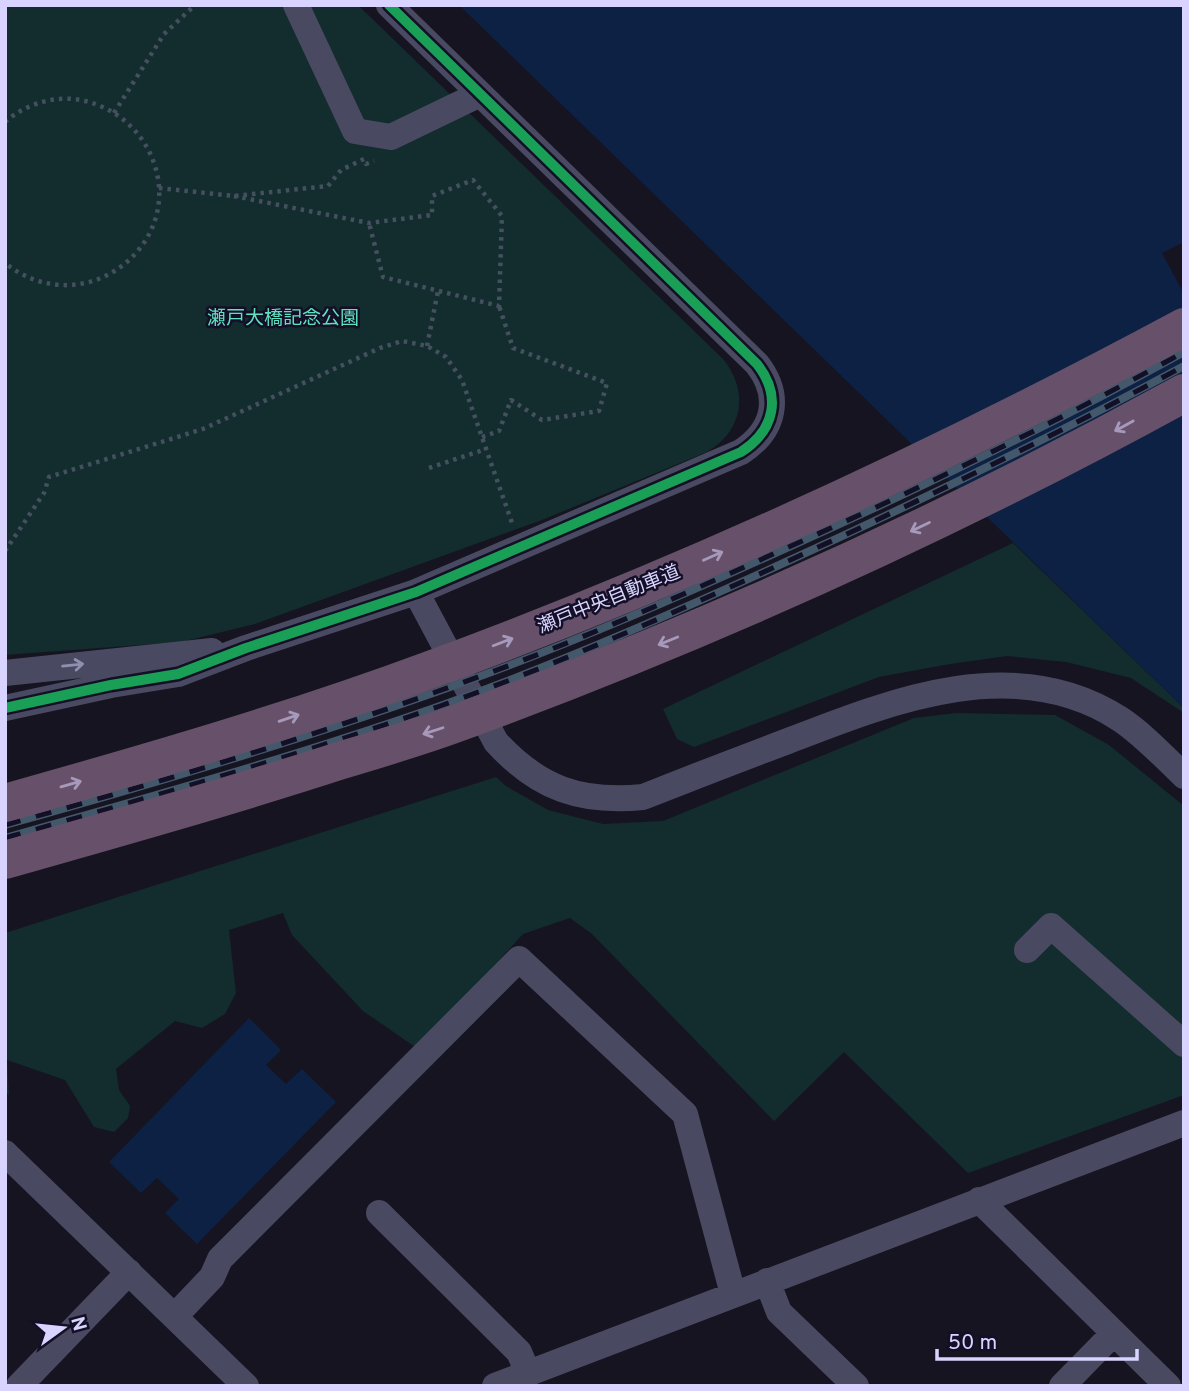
<svg xmlns="http://www.w3.org/2000/svg" width="1189" height="1391" font-family="Overpass,'Noto Sans JP',sans-serif">
  <style>
    .green { fill: #132c2d }
    .water { fill: #0d2144 }
    .lines { fill: none; stroke-linecap: round; stroke-linejoin: round }
    .path { stroke: #44505f; stroke-width: 4.5; stroke-dasharray: 3.5 5; stroke-linecap: butt }
    .minor { stroke: #4a4962; stroke-width: 26 }
    .rail-casing { stroke: #43596b; stroke-width: 8 }
    .rail { stroke: #130f26; stroke-width: 5; stroke-dasharray: 16; stroke-linecap: butt }
    .highway-bridge { stroke: #67516a; stroke-width: 38 }
    .cycleway-casing { stroke: #130f26; stroke-width: 15 }
    .cycleway { stroke: #1a9f57; stroke-width: 10 }
    .oneway { stroke: #a699bc }
    .oneway2 { stroke: #928eb0 }
    .labels { text-anchor: middle; dominant-baseline: central; stroke-width: 5; stroke-linejoin: round; paint-order: stroke }
    .park-label { font-size: 19px; fill: #5fe0c0; stroke: #130f26 }
    .street-label { font-size: 19px; fill: #d9d4ff; stroke: #130f26 }
  </style>
  <rect width="100%" height="100%" fill="#161421"/>
  <!-- green -->
  <path class="green" d="M5,5H358L724,360C749,392 743,431 707,452L542,520L255,624L181,642L5,655Z
    M1013,543L1184,708V713L1131,678L1066,662L1007,656L950,664L879,677L694,747L677,739L663,709Z
    M956,713L1055,715L1109,745L1184,806V1095L968,1173L844,1052L774,1121L592,934L570,918L523,934L418,1049L363,1011L292,935L283,913L229,930L236,993L225,1014L202,1028L175,1021L116,1069L119,1090L130,1106L128,1118L114,1132L94,1127L65,1080L7,1060L9,1095L5,1092V933L496,777L506,786L548,810L603,824L663,821L914,718Z"/>
  <!-- water -->
  <path class="water" d="M459,5H1184V242L1162,253L1184,294V708Z
    M249,1018L281,1050L266,1065L286,1084L302,1069L336,1102L197,1244L165,1213L179,1199L157,1178L141,1193L109,1162Z"/>
  <g class="lines">
    <!-- path -->
    <path class="path" d="M114,113L164,34L195,5
      M5,122C27,103 58,94 85,101C110,107 131,122 145,144C199,235 88,329 5,263
      M159,188L234,196L328,186L341,170L364,159L366,164L374,161
      M234,196L369,223L432,215V196L473,180L502,216L499,306L383,277L369,223
      M427,346L438,291
      M482,437L499,431L511,400L542,420L599,411L607,383L513,348L499,306
      M429,468L486,449
      M5,551L44,493L49,477L203,429L380,348L402,341L427,346L446,357L462,380L512,523"/>
    <!-- minor -->
    <path class="minor" d="M296,5L355,131L391,137L480,94
      M416,592L496,742C539,789 581,803 643,797C691,778 740,759 788,741C891,701 1016,651 1120,719C1144,735 1163,756 1184,776
      M5,673L212,651
      M5,708L111,685L178,674L246,648L416,592L741,452C775,430 782,396 757,364L389,5
      M1027,950L1051,926L1184,1044
      M5,1153L246,1386
      M979,1200L1168,1386
      M379,1213L519,1352L528,1373
      M767,1281L779,1312L856,1386
      M175,1316L212,1277L220,1259L519,959L685,1114L733,1294
      M19,1386L129,1272
      M495,1386L1184,1123
      M1062,1386L1114,1333"/>
    <!-- rail casing -->
    <g class="rail-casing">
      <path id="rail" d="M5,825C149,785 292,743 433,693C552,652 668,602 782,550C919,489 1053,424 1184,352
        M5,838C151,797 297,756 440,706C558,664 674,613 788,561C922,500 1054,436 1184,366"/>
    </g>
    <!-- rail -->
    <use href="#rail" class="rail"/>
    <!-- highway-bridge -->
    <path class="highway-bridge" d="M5,803C147,763 289,722 427,671C687,576 940,458 1184,327
      M5,860C118,828 231,796 342,760C379,749 416,738 452,725C703,633 949,522 1184,393"/>
    <!-- cycleway casing -->
    <g class="cycleway-casing">
      <path id="cycleway" d="M5,708L111,685L178,674L246,648L416,592L741,452C775,430 782,396 757,364L389,5"/>
    </g>
    <!-- cycleway -->
    <use href="#cycleway" class="cycleway"/>
  </g>
  <!-- one-way arrows -->
  <defs><path id="oneway-shaft" d="M-6 0H5M1.5-3L5.5 0L1.5 3" fill="none" stroke-width="1.6" stroke-linecap="round" stroke-linejoin="round" transform="scale(1.75)"/></defs>
  <g class="oneway">
    <use href="#oneway-shaft" transform="translate(1124 426) rotate(151)"/>
    <use href="#oneway-shaft" transform="translate(920 527) rotate(154)"/>
    <use href="#oneway-shaft" transform="translate(713 556) rotate(-24)"/>
    <use href="#oneway-shaft" transform="translate(668 641) rotate(158)"/>
    <use href="#oneway-shaft" transform="translate(503 642) rotate(-21)"/>
    <use href="#oneway-shaft" transform="translate(289 718) rotate(-19)"/>
    <use href="#oneway-shaft" transform="translate(433 731) rotate(162)"/>
    <use href="#oneway-shaft" transform="translate(71 784) rotate(-16)"/>
  </g>
  <use class="oneway2" href="#oneway-shaft" transform="translate(73 665) rotate(-6)"/>
  <g class="labels">
    <!-- park labels -->
    <g class="park-label">
      <text x="283" y="319">瀬戸大橋記念公園</text>
    </g>
    <!-- street labels -->
    <g class="street-label">
      <text transform="translate(609 600) rotate(-22)">瀬戸中央自動車道</text>
    </g>
  </g>
  <!-- border -->
  <rect width="1189" height="1391" fill="none" stroke="#d9d4ff" stroke-width="14"/>
  <!-- north arrow -->
  <g transform="translate(63 1328) rotate(75)" stroke="#130f26" stroke-width="5" paint-order="stroke">
  <path d="M0-5L12 26L0 18L-12 26Z" fill="#d9d4ff"/>
  <text y="-10" font-size="19" font-weight="bold" text-anchor="middle" fill="#d9d4ff">N</text>
  </g>
  <!-- scale -->
  <path d="M937 1349v10h200v-10" fill="none" stroke="#d9d4ff" stroke-width="3.5"/>
  <text x="948" y="1349" font-size="21" fill="#d9d4ff" stroke="#130f26" stroke-width="5" paint-order="stroke">50 m</text>
</svg>
